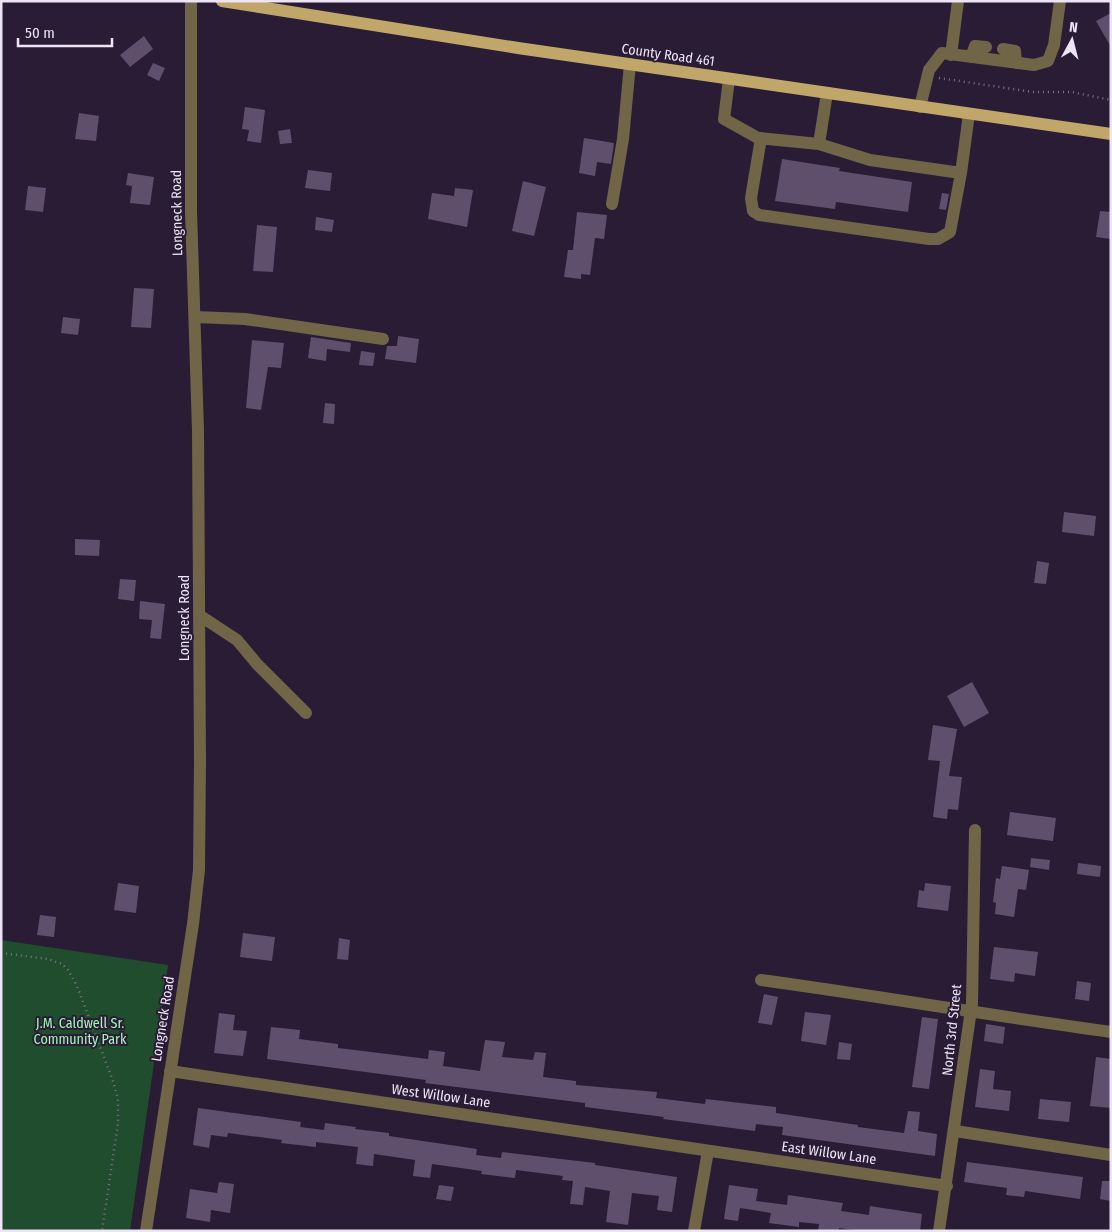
<svg xmlns="http://www.w3.org/2000/svg" width="1112" height="1232" font-family="'Fira Sans Condensed',sans-serif">
  <style>
    .green { fill: #204d2e }
    .building { fill: #5f4f6c }
    .lines { fill: none; stroke-linecap: round; stroke-linejoin: round }
    .path { stroke: #7d7287; stroke-width: 2.5; stroke-dasharray: 1 4; stroke-linecap: butt }
    .minor { stroke: #716548; stroke-width: 12 }
    .major { stroke: #c0a769; stroke-width: 12 }
    .labels { text-anchor: middle; dominant-baseline: central; stroke-width: 4; stroke-linejoin: round; paint-order: stroke }
    .street-label { font-size: 14px; fill: #ede4f5; stroke: #2a1c35 }
    .park-label { font-size: 14px; fill: #9dfab5; stroke: #2a1c35 }
  </style>
  <rect width="100%" height="100%" fill="#2a1c35"/>
  <!-- green -->
  <path class="green" d="M1,940L168,965L130,1231H1Z"/>
  <!-- building -->
  <path class="building" d="M1111,13V47L1096,21Z
    M144,36L153,49L130,67L120,55Z
    M153,63L165,68L159,81L147,75Z
    M245,107L265,110L261,143L247,141L249,130L242,129Z
    M79,113L99,116L96,141L75,139Z
    M290,129L292,143L280,144L278,131Z
    M584,138L614,143L611,164L597,162L595,176L579,173Z
    M782,159L840,168L839,171L912,182L908,212L836,202L835,209L775,201Z
    M308,170L332,173L330,191L305,188Z
    M128,173L154,177L150,205L130,203L132,186L126,185Z
    M523,181L546,187L534,236L512,231Z
    M28,186L46,188L43,212L25,210Z
    M455,188L473,190L467,227L428,219L432,193L454,196Z
    M942,193L949,194L946,210L939,209Z
    M1100,211L1111,212V239L1096,237Z
    M577,212L607,215L604,239L595,238L590,275L581,274V279L564,277L568,250H573Z
    M316,217L334,220L332,232L315,230Z
    M257,225L277,227L273,272L253,271Z
    M134,288L154,289L151,328L131,327Z
    M63,317L80,319L78,335L61,333Z
    M398,336L419,339L416,363L385,359L387,346H397Z
    M311,337L351,343L350,352L327,349L326,361L308,358Z
    M252,340L284,343L281,368L268,367L261,410L246,408Z
    M361,351L375,353L373,366L359,365Z
    M325,403L335,404L334,424L323,423Z
    M1064,512L1096,516L1094,536L1062,532Z
    M75,539L100,540L99,556L75,555Z
    M1037,561L1049,563L1046,584L1034,583Z
    M120,579L136,580L134,601L118,599Z
    M140,601L165,604L161,639L150,638L152,620L139,619Z
    M972,682L989,713L964,727L947,696Z
    M933,725L957,729L949,776L962,777L958,810L948,809L947,819L933,817L940,761L928,760Z
    M1010,812L1056,818L1053,841L1007,835Z
    M1031,858L1050,860L1049,870L1030,867Z
    M1078,863L1101,866L1100,877L1077,874Z
    M1002,866L1029,870L1026,890L1018,889L1014,917L995,914L996,903L993,902L996,878L1000,879Z
    M118,883L139,886L136,913L114,910Z
    M925,883L951,886L948,911L917,907L919,890L924,891Z
    M40,915L56,917L54,937L37,935Z
    M243,933L275,937L272,961L240,957Z
    M339,938L350,940L348,960L337,959Z
    M994,947L1038,952L1035,976L1015,973L1014,982L990,979Z
    M1077,981L1091,983L1089,1001L1075,999Z
    M764,994L778,997L772,1025L758,1023Z
    M805,1012L831,1015L826,1045L801,1041Z
    M219,1013L235,1015L233,1030L247,1031L243,1056L214,1053Z
    M922,1017L938,1019L929,1089L912,1087Z
    M986,1024L1005,1027L1003,1044L984,1041Z
    M271,1027L300,1030L299,1039L338,1044V1048L428,1059L429,1050L445,1052L443,1066L480,1071L485,1040L505,1042L502,1057L533,1060L535,1052L546,1053L543,1077L576,1081V1085L657,1092L656,1098L705,1104L706,1099L776,1107V1113L858,1125V1127L904,1133L908,1111L920,1112L918,1131L937,1134L935,1156L782,1135L783,1127L756,1124L755,1131L663,1119L664,1117L585,1107V1103L425,1083L426,1080L267,1059Z
    M839,1042L852,1044L850,1060L837,1059Z
    M1096,1057L1111,1059V1108L1090,1106Z
    M980,1069L995,1071L993,1089L1011,1091L1009,1111L975,1107Z
    M1040,1099L1071,1102L1069,1122L1038,1119Z
    M198,1108L301,1122L300,1127L324,1130L325,1123L356,1127L355,1129L389,1133V1136L477,1149L476,1155L501,1158L502,1152L595,1163V1165L677,1177L672,1212L657,1210L659,1196L632,1193L628,1225L606,1222L610,1191L585,1187L583,1205L570,1204L573,1181L562,1180L563,1176L516,1170L515,1178L481,1174L482,1171L432,1164L430,1178L413,1176L415,1160L374,1154L373,1166L356,1164L358,1147L316,1142V1147L281,1143L282,1140L228,1133L227,1137L211,1135L209,1148L193,1145Z
    M967,1162L1083,1177L1080,1199L1025,1191L1024,1197L1006,1195L1007,1188L964,1182Z
    M1102,1181H1111V1201L1100,1199Z
    M219,1182L234,1184L230,1213L211,1210L210,1222L186,1218L190,1189L217,1193Z
    M439,1185L454,1187L451,1201L436,1199Z
    M729,1185L758,1189L756,1201L787,1205L788,1195L843,1203L841,1211L869,1215L870,1206L922,1214L920,1231H861L839,1228V1231H818L819,1224L799,1222V1227L769,1223L771,1213L740,1208L738,1221L724,1219Z"/>
  <g class="lines">
    <!-- path -->
    <path class="path" d="M939,78L1033,92H1072L1111,100
      M1,953L48,959L62,964L68,970L77,986L113,1081L118,1099V1123L102,1231"/>
    <!-- minor -->
    <path class="minor" d="M1003,49L1015,51L1016,63
      M951,55L958,1
      M971,57L975,46L986,47
      M729,79L724,119L758,138L819,144L827,93
      M920,107L929,70L942,53L1034,65L1048,61L1054,45L1060,1
      M761,138L751,198L753,211L759,215L929,239H938L950,232L961,173L870,160L819,144
      M961,173L969,114
      M612,204L623,139L630,64
      M195,317L245,319L383,339
      M199,615L237,640L257,664L306,713
      M761,980C878,996 994,1016 1111,1032
      M170,1071L947,1186
      M955,1131L1111,1155
      M146,1231L193,924L199,870L200,762L198,430L191,211V1
      M694,1231L708,1151
      M939,1231L972,1003L975,830"/>
    <!-- major -->
    <path class="major" d="M222,1L518,48L1111,134"/>
  </g>
  <g class="labels">
    <!-- street labels -->
    <g class="street-label">
      <text transform="translate(668 55) rotate(8)">County Road 461</text>
      <text transform="translate(177 213) rotate(-91)">Longneck Road</text>
      <text transform="translate(184 618) rotate(-90)">Longneck Road</text>
      <text transform="translate(163 1019) rotate(-81)">Longneck Road</text>
      <text transform="translate(952 1030) rotate(-84)">North 3rd Street</text>
      <text transform="translate(441 1096) rotate(8)">West Willow Lane</text>
      <text transform="translate(829 1153) rotate(8)">East Willow Lane</text>
    </g>
    <!-- park labels -->
    <g class="park-label">
      <text x="80" y="1023">J.M. Caldwell Sr.<tspan x="80" dy="16">Community Park</tspan></text>
    </g>
  </g>
  <!-- border -->
  <rect width="1112" height="1232" fill="none" stroke="#ede4f5" stroke-width="5"/>
  <!-- north arrow -->
  <g transform="translate(1072 40) rotate(7)" stroke="#2a1c35" stroke-width="4" paint-order="stroke">
  <path d="M0-4L9 19L0 12L-9 19Z" fill="#ede4f5"/>
  <text y="-8" font-size="14" font-weight="bold" text-anchor="middle" fill="#ede4f5">N</text>
  </g>
  <!-- scale -->
  <path d="M18 38v8h94v-8" fill="none" stroke="#ede4f5" stroke-width="2.5"/>
  <text x="25" y="38" font-size="15" fill="#ede4f5" stroke="#2a1c35" stroke-width="4" paint-order="stroke">50 m</text>
</svg>
